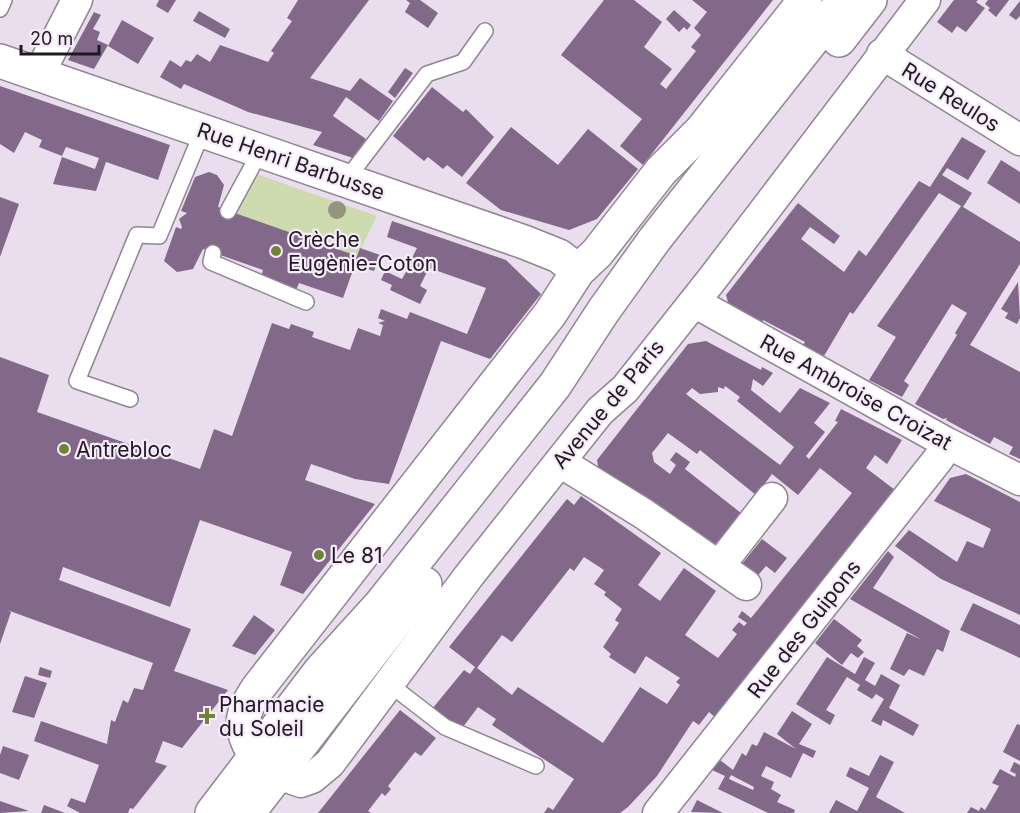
<svg xmlns="http://www.w3.org/2000/svg" width="1020" height="813" font-family="Inter,sans-serif">
  <style>
    .green { fill: #cddbaf }
    .building { fill: #826889; fill-rule: evenodd }
    .lines { fill: none; stroke-linecap: round; stroke-linejoin: round }
    .service-casing { stroke: #918594; stroke-width: 18 }
    .minor-casing { stroke: #918594; stroke-width: 33 }
    .secondary-casing { stroke: #918594; stroke-width: 36 }
    .primary-casing { stroke: #918594; stroke-width: 36 }
    .service { stroke: #fff; stroke-width: 15 }
    .minor { stroke: #fff; stroke-width: 30 }
    .secondary { stroke: #fff; stroke-width: 33 }
    .primary { stroke: #fff; stroke-width: 33 }
    .tree { fill: #94967b }
    .poi-dot { fill: #708435; stroke: #f7ebfb; stroke-width: 2 }
    .labels { text-anchor: middle; dominant-baseline: central; stroke-width: 4.5; stroke-linejoin: round; paint-order: stroke }
    .street-label { font-size: 21px; fill: #1f1a20; stroke: #f7ebfb }
    .poi-label { font-size: 21px; fill: #1f1a20; stroke: #f7ebfb; text-anchor: start }
  </style>
  <rect width="100%" height="100%" fill="#eaddee"/>
  <!-- green -->
  <path class="green" d="M253,173L377,216L357,256L234,213Z"/>
  <!-- building -->
  <path class="building" d="M159,0H176L168,13L156,6Z
    M298,0H369L310,78L350,91L360,78L393,101L379,121L346,97L333,116L366,139L353,158L313,145L322,132L248,112L184,84L181,89L160,77L170,60L181,67L186,60L191,62L197,54L210,62L220,45L268,62L274,53L271,51L292,21L287,18Z
    M406,0H420L438,13L428,28L405,12L410,3Z
    M604,0H634L662,22L644,47L672,69L660,84L666,89L696,51L691,47L701,35L694,28L707,12L692,0H773L643,165L620,146L642,119L561,55Z
    M954,0H978L976,2L985,8L966,32L957,26L952,33L937,22Z
    M988,0H1009L996,17L988,10L990,8L985,4Z
    M1020,1V16L1016,20L1009,15Z
    M674,10L691,25L687,30L684,27L679,32L666,19Z
    M199,11L230,29L225,38L193,21Z
    M94,12L101,15L93,29L100,32L97,40L108,45L94,69L68,60Z
    M122,20L154,38L138,64L108,46Z
    M405,68L413,73L395,98L388,92Z
    M0,86L170,145L158,180L106,162L96,191L53,184L62,157L95,169L99,158L66,147L62,156L39,147L42,140L25,132L14,153L0,144Z
    M432,87L463,112L466,109L494,137L462,177L447,165L443,169L428,157L424,161L393,136Z
    M511,127L558,165L588,129L638,169L597,219L569,230L501,210L466,183Z
    M962,137L986,151L968,180L947,168L942,175L972,193L963,207L1020,242V264L970,345L1020,372V459L1009,454L1013,447L994,437L990,444L946,420L947,418L943,419L915,404L957,335L955,333L967,313L952,304L904,381L909,385L902,397L869,380L896,337L877,326L961,206L939,193L853,314L850,312L824,356L803,345L805,342L763,320L762,324L729,306L726,295L798,203L840,236L834,244L810,227L801,239L844,272L859,250L866,256L919,181L930,187Z
    M1001,160L1020,172V204L987,183Z
    M209,172L217,175L224,185L218,207L357,256L360,248L380,255L374,271L360,267L363,260L357,259L343,298L299,283L296,290L261,277L263,270L203,249L193,269L177,272L164,261L176,227L181,229L182,227L179,219L187,213L181,211L195,177Z
    M0,197L19,204L0,257Z
    M392,221L506,260L541,294L490,359L441,341L389,484L355,479L311,464L305,480L375,504L303,594L280,585L292,552L200,520L170,607L63,567L59,580L191,629L174,671L228,690L182,748L163,741L155,762L167,766L133,809L130,808L128,813H80L67,806L71,798L85,803L99,765L34,741L41,721L107,744L111,720L115,722L123,700L128,703L134,688L143,690L153,663L7,610L11,612L0,644V357L49,375L37,412L200,469L214,429L232,436L272,323L289,329L291,324L314,332L312,337L350,350L358,328L380,336L383,325L378,323L385,321L378,318L381,309L407,319L410,312L467,334L486,288L429,268L420,286L427,290L420,304L390,290L392,285L381,280L385,271L402,279L407,270L402,267L407,256L412,258L417,248L387,237Z
    M1018,282L1020,318L1017,324L1005,318L1008,313L1001,309Z
    M706,341L761,370L762,367L773,373L763,386L753,379L751,390L780,413L800,388L830,403L814,423L825,432L806,456L809,459L838,422L835,421L841,409L902,440L887,464L875,455L866,468L899,493L716,718L709,712L699,725L693,721L657,776L628,807L620,813H544L548,807L553,810L574,779L492,725L496,719L478,707L460,731L432,709L464,670L470,674L475,667L449,647L567,499L574,505L581,496L661,553L638,585L660,601L684,568L716,591L685,635L718,658L737,634L732,630L739,622L744,626L747,623L738,617L742,611L751,618L852,493L820,468L798,495L772,474L756,495L700,450L697,454L668,433L652,453L654,462L670,474L676,465L670,460L676,452L690,462L685,469L741,513L712,550L599,472L597,460L688,344ZM725,386L740,397L737,401L794,447L780,465L686,394L692,388L700,394L718,392V387L724,389ZM584,557L604,570L594,584L606,592L604,595L622,609L615,620L619,623L603,647L611,654L609,657L635,674L646,656L680,678L676,682L680,685L667,704L640,687L603,743L518,687L512,695L477,668L502,635L512,642L570,568L574,571Z
    M966,474L1020,502V615L941,579L895,546L909,530L957,562L967,541L983,548L991,529L934,501L950,478Z
    M762,539L787,558L775,573L766,566L754,580L738,569Z
    M888,551L894,557L873,588L950,631L943,652L937,649L924,676L909,669L904,676L890,669L907,633L922,640L850,599Z
    M973,603L1020,625V658L960,630Z
    M254,615L275,630L255,655L232,646Z
    M834,619L862,640L857,646L864,652L858,658L851,653L842,665L815,643Z
    M827,657L855,674L864,657L875,663L865,680L875,686L881,674L900,685L889,708L919,725L913,736L883,720L881,726L871,721L884,699L876,694L872,699L857,690L860,685L847,677L826,710L835,715L830,725L796,704Z
    M40,667L52,671L50,678L38,675Z
    M25,676L47,683L34,718L12,712Z
    M400,710L436,738L421,756L415,752L388,786L391,789L385,796L382,793L368,811L371,813H318Z
    M792,711L812,724L799,744L816,751L813,758L803,753L791,778L766,766L761,776L774,782L771,789L781,795L777,802L795,810L794,813H768L718,789L725,776L712,770L720,760L733,770L742,753L746,756L752,744L757,746L764,732L796,749L777,734ZM731,775L754,787L753,790L729,779Z
    M1017,724L1020,725V761L1003,752Z
    M3,746L29,755L19,780L0,773V755Z
    M880,755L894,762L876,797L905,813H829L836,800L857,811L869,788L846,776L850,767L869,776Z
    M1014,762L1020,765V813H967L971,807L979,811L981,807L985,810L999,786L992,783L1000,769L1015,777L1016,774L1010,771Z
    M697,800L723,813L691,812Z
    M0,801L29,811L0,813Z
    M44,805L65,813H41Z"/>
  <g class="lines">
    <!-- service casing -->
    <g class="service-casing">
      <path id="service" d="M0,9L4,0
        M346,180L427,74L463,62L485,31
        M228,211L261,150
        M213,253L211,262L306,302
        M130,399L77,381L137,235L159,236L203,130
        M388,683L445,727L536,766"/>
    </g>
    <!-- minor casing -->
    <g class="minor-casing">
      <path id="minor" d="M882,54L1020,140
        M39,74L77,0
        M694,302L947,443L1020,480
        M560,462L644,514L746,585
        M719,566L772,498
        M278,774L301,782L312,778L330,763L468,577L600,411L625,389L713,278L925,0
        M658,813L939,458L947,443"/>
    </g>
    <!-- secondary casing -->
    <g class="secondary-casing">
      <path id="secondary" d="M0,61L524,242L559,256L578,271
        M255,756C239,727 239,716 258,688L550,314L578,271L597,253L661,171L701,131L805,0"/>
    </g>
    <!-- primary casing -->
    <g class="primary-casing">
      <path id="primary" d="M839,40L870,0
        M212,813L321,670L381,604L555,385L604,310L655,239L844,0
        M248,813L425,584"/>
    </g>
    <!-- service -->
    <use href="#service" class="service"/>
    <!-- minor -->
    <use href="#minor" class="minor"/>
    <!-- secondary -->
    <use href="#secondary" class="secondary"/>
    <!-- primary -->
    <use href="#primary" class="primary"/>
  </g>
  <!-- trees -->
  <circle class="tree" cx="337" cy="210" r="9"/>
  <!-- markers -->
  <g class="poi-dot">
    <circle cx="276" cy="251" r="6"/>
    <circle cx="64" cy="449" r="6"/>
    <circle cx="319" cy="555" r="6"/>
    <path d="M204 707h6v6h6v6h-6v6h-6v-6h-6v-6h6z"/>
  </g>
  <g class="labels">
    <!-- street labels -->
    <g class="street-label">
      <text transform="translate(951 97) rotate(32)">Rue Reulos</text>
      <text transform="translate(291 161) rotate(19)">Rue Henri Barbusse</text>
      <text transform="translate(856 392) rotate(29)">Rue Ambroise Croizat</text>
      <text transform="translate(608 404) rotate(-50)">Avenue de Paris</text>
      <text transform="translate(804 629) rotate(-52)">Rue des Guipons</text>
    </g>
    <!-- poi labels -->
    <g class="poi-label">
      <text x="288" y="239">Crèche<tspan x="288" dy="24">Eugènie-Coton</tspan></text>
      <text x="76" y="449">Antrebloc</text>
      <text x="331" y="555">Le 81</text>
      <text x="219" y="704">Pharmacie<tspan x="219" dy="24">du Soleil</tspan></text>
    </g>
  </g>
  <!-- scale -->
  <path d="M21 45v9h78v-9" fill="none" stroke="#1f1a20" stroke-width="3"/>
  <text x="30" y="45" font-size="18" fill="#1f1a20" stroke="#f7ebfb" stroke-width="4.5" paint-order="stroke">20 m</text>
</svg>
